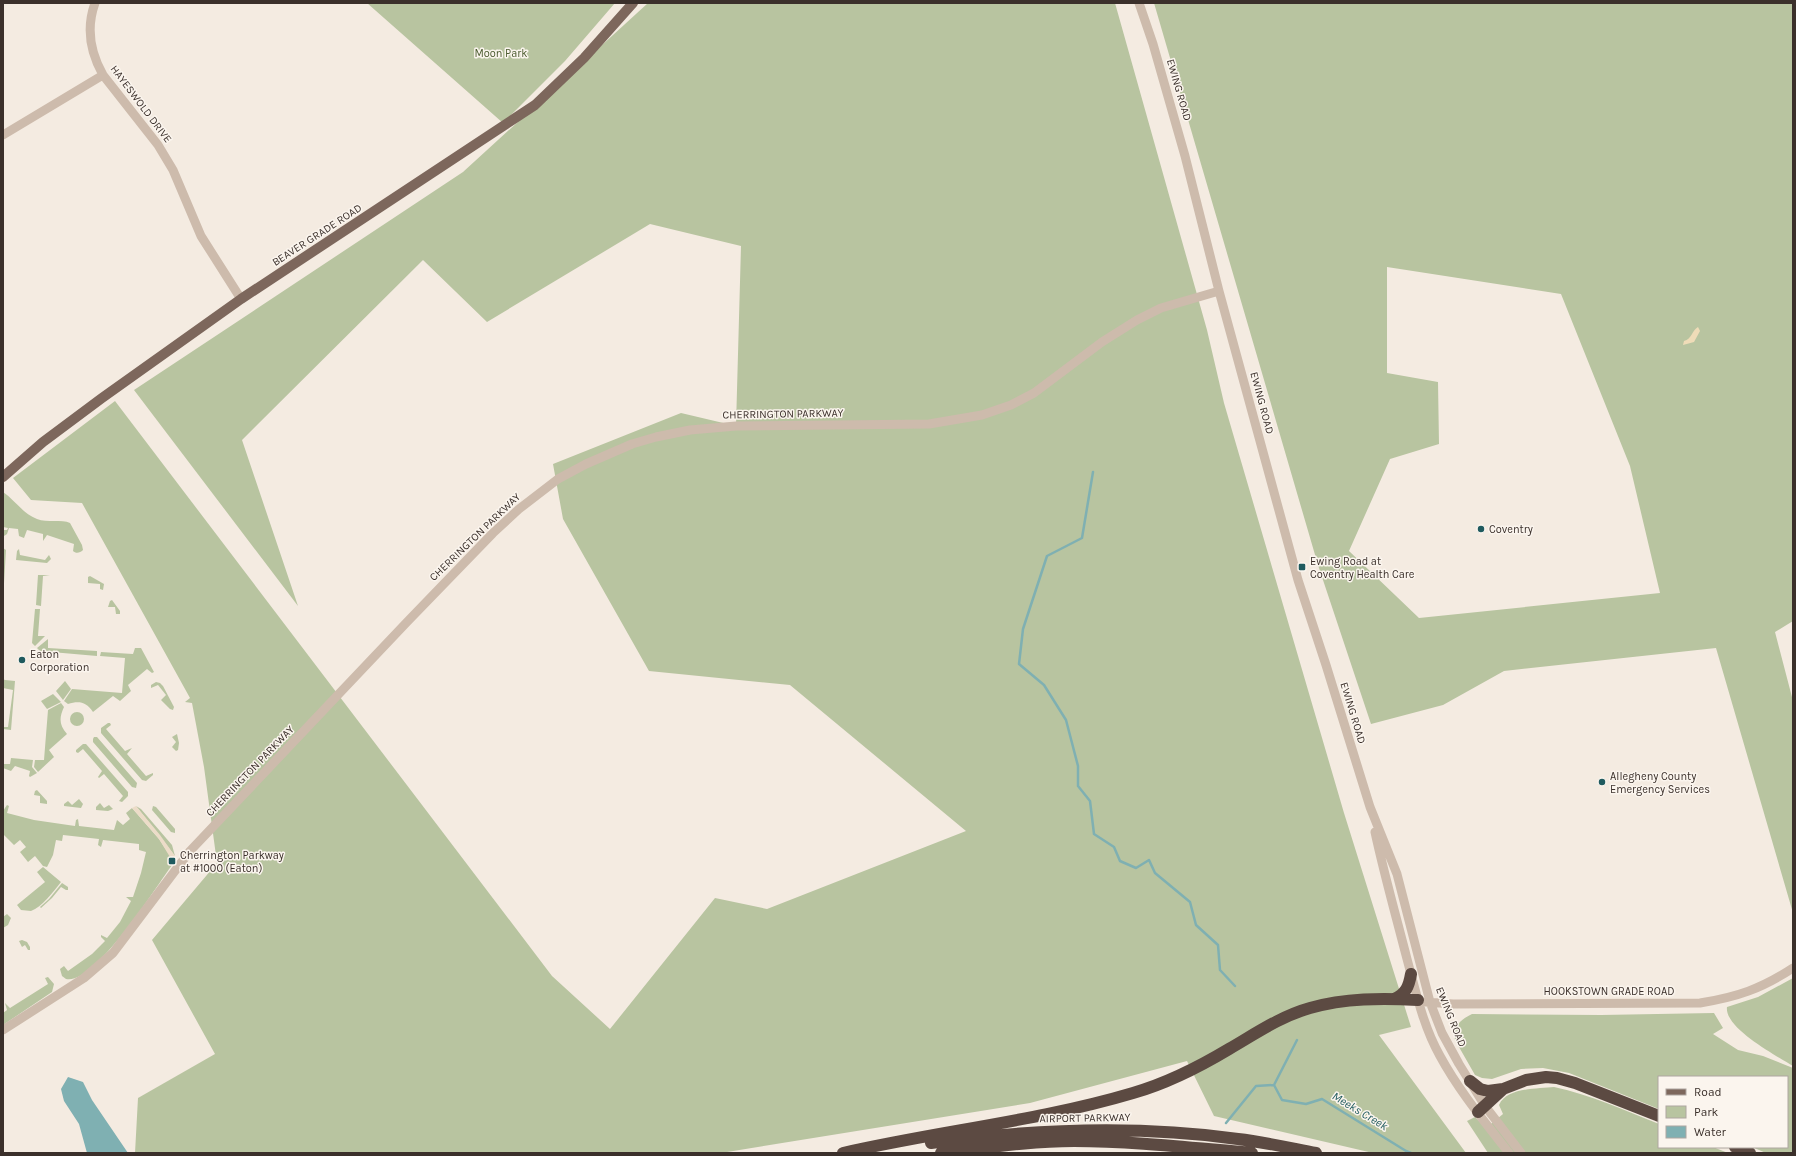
<svg xmlns="http://www.w3.org/2000/svg" width="1796" height="1156" font-family="Karla,sans-serif">
  <style>
    .green { fill: #b8c4a0; fill-rule: evenodd }
    .sand { fill: #efdcb8 }
    .plaza { fill: #ecdcc8 }
    .water { fill: #7fb0b2 }
    .lines { fill: none; stroke-linecap: round; stroke-linejoin: round }
    .stream { stroke: #7fb0b2; stroke-width: 2.5 }
    .minor { stroke: #cdbbac; stroke-width: 9 }
    .major { stroke: #7d675c; stroke-width: 10 }
    .highway { stroke: #5c4a42; stroke-width: 12 }
    .poi-dot { fill: #1f5a5e; stroke: #fbf5ee; stroke-width: 1.5 }
    .labels { text-anchor: middle; dominant-baseline: central; stroke-width: 3; stroke-linejoin: round; paint-order: stroke }
    .park-label { font-size: 11px; fill: #4a5a2e; stroke: #fbf5ee }
    .street-label { font-size: 11px; fill: #3b302b; stroke: #fbf5ee }
    .poi-label { font-size: 11px; fill: #3b302b; stroke: #fbf5ee; text-anchor: start }
    .water-label { font-size: 12px; font-style: italic; fill: #1f5a5e; stroke: #fbf5ee }
  </style>
  <rect width="100%" height="100%" fill="#f4ebe1"/>
  <!-- green -->
  <path class="green" d="M367,3H615L565,61L503,123Z
    M648,3H1115L1207,330L1224,403L1344,813L1411,1027L1379,1035L1466,1153H1373L1214,1116L1187,1061L1030,1103L721,1153H135L138,1098L215,1054L152,940L217,863L204,767L192,703L185,702L190,698L82,503L31,500L13,478L115,401L552,976L610,1029L715,898L767,909L966,831L790,685L649,671L563,519L553,464L681,413L736,426L741,246L650,224L487,322L423,260L242,440L298,606L134,390L463,172Z
    M1154,3H1793V621L1775,632L1793,701V913L1716,648L1504,671L1443,705L1371,724L1318,565ZM1387,267L1561,294L1630,466L1660,593L1419,618L1349,551L1390,459L1439,444L1438,382L1387,373Z
    M3,492C15,500 22,513 37,519C47,523 62,519 70,523L82,545L83,550C80,553 76,554 73,551L74,544L47,535L43,541V534L27,530L24,538L19,536L18,529L9,528L7,534L4,536V530H7L8,528L3,527Z
    M3,548L6,550L3,600Z
    M19,549L20,555L45,560L49,555L51,559L47,563L16,560L17,551Z
    M38,575H50L43,576L41,606L36,605Z
    M90,576L104,584L103,590L100,589V584L88,583V577Z
    M110,601L112,600L120,611V614H116L115,607H108Z
    M35,609H40L38,636H45L35,646L32,643Z
    M48,639V648L97,651V656L40,651L37,648Z
    M135,648H141L154,672L152,673L147,669L128,685L131,691L120,701L113,696L93,712C86,701 78,701 68,704L64,701L72,689L122,693L125,658L100,656L101,652L133,654Z
    M3,679L5,680L15,681L11,730L3,729V727H8L13,690L3,688Z
    M65,681L71,689L63,700L56,691Z
    M156,682L160,683L163,686L174,707L173,710L170,709L161,700L166,695L158,685L151,688V685Z
    M53,694L61,702L47,709L41,701Z
    M61,703L64,707C59,718 59,725 67,734L49,750L54,757L38,772L34,767L35,760H44L48,710Z
    M70 719a7 7 0 1 1 14 0a7 7 0 1 1-14 0Z
    M108,723H110L111,725L106,729L125,751L132,748L127,754L146,776L153,773V775L146,781L142,780L101,733V728Z
    M177,734L179,743L178,750L176,751L172,747L176,742L172,737Z
    M94,737H97L137,783L136,788L132,787L93,742V739Z
    M86,744L128,792V796L122,802L119,801L123,796L104,774L99,778L98,777L102,771L83,749L78,753L76,752V750L83,744Z
    M11,758L33,760L32,767L37,773L30,777L29,776L30,771L15,766L11,771L3,768V764H10Z
    M37,790L47,801V804L40,803V796L34,795L35,791Z
    M79,799L83,804L81,808L64,806V804L68,801L72,805Z
    M100,803L104,808L109,805L113,809L108,811L96,810V807Z
    M7,805L9,806L7,813L34,820L75,826L76,820L78,819L79,826L114,830L117,820L123,825L130,819L126,813L132,808L159,839L173,860L172,865C156,887 94,986 66,979L62,976L60,969L64,966L68,971L92,954L105,941L101,937V935L107,938L120,922L131,901L126,897H133L141,873L146,852L139,850V844L103,840L101,847L98,845L99,839L63,835L62,841L56,840L53,855L47,867L43,866L35,856L28,862L20,852L26,847L20,840L14,845L3,834V811Z
    M136,806L141,809L172,845L175,856Z
    M153,806L156,807L175,829V833L171,832L152,810Z
    M43,867L61,882C53,892 42,907 31,911C28,911 24,910 21,910L17,905L45,882L37,872Z
    M62,883L68,887V890H66L61,887L52,898L41,908L40,907L49,899Z
    M7,914L11,918L8,925L3,928V917Z
    M22,940L27,942L30,947V950H28L25,945L22,947L19,941Z
    M48,977L54,984L52,992L3,1025V1013L7,1010L5,1003L10,1008L48,984L45,978Z
    M1793,978V1066C1777,1056 1724,1028 1727,1007L1758,997Z
    M1714,1013L1723,1028L1713,1034L1738,1050L1763,1056L1793,1068V1153H1766L1752,1147H1787V1077H1659V1109L1569,1073L1543,1068L1521,1069L1492,1079L1482,1078L1475,1075L1455,1040C1453,1026 1460,1020 1472,1014L1601,1015Z
    M1554,1087C1591,1095 1624,1110 1659,1124V1147H1713L1728,1153H1488L1467,1121L1475,1117L1486,1128L1503,1114L1499,1105C1507,1087 1538,1089 1554,1087Z"/>
  <!-- sand -->
  <path class="sand" d="M1698,327L1700,331L1694,342L1683,345L1684,341C1692,339 1692,330 1698,327Z"/>
  <!-- plaza -->
  <path class="plaza" d="M136,806L160,835L175,856L173,862L159,839L132,808Z"/>
  <!-- water -->
  <path class="water" d="M68,1077L83,1082L92,1100L128,1153H87L79,1124L64,1101L61,1089Z"/>
  <g class="lines">
    <!-- stream -->
    <path class="stream" d="M1093,472L1082,538L1047,556L1023,629L1019,664L1044,685L1066,720L1078,766V786L1090,801L1094,834L1114,847L1120,861L1136,868L1149,860L1155,873L1190,902L1196,925L1218,945L1220,970L1235,986
      M1274,1085L1297,1040
      M1226,1123L1256,1086L1274,1085L1282,1100L1306,1104L1322,1099L1406,1151L1411,1153"/>
    <!-- minor -->
    <path class="minor" d="M95,3C86,28 90,52 103,75L158,145L173,170L201,236L241,299
      M1139,3L1153,44L1185,156L1219,291L1298,580L1326,665L1370,807L1397,874L1430,1002L1442,1033L1459,1064L1485,1106L1521,1153
      M3,135L103,75
      M1375,832C1384,874 1396,916 1407,959C1416,992 1423,1026 1440,1056C1459,1091 1485,1122 1509,1153
      M1426,1002L1453,1004L1700,1003C1737,997 1761,989 1793,968
      M3,1030L84,978L113,953L190,851L407,622L493,533L519,509L558,479L586,464L632,444L656,437L690,430L736,426L929,424L982,415L1011,405L1034,393L1102,342L1137,320L1161,308L1219,291"/>
    <!-- major -->
    <path class="major" d="M3,477L43,442L102,398L241,299L535,105L584,58L633,3"/>
    <!-- highway -->
    <path class="highway" d="M1394,999C1406,994 1409,986 1411,974
      M1470,1081L1480,1089L1488,1091L1503,1089L1526,1080L1546,1077L1557,1078L1575,1083L1659,1116
      M1478,1112L1503,1089
      M931,1143C1033,1129 1136,1125 1238,1139C1264,1142 1290,1148 1316,1153
      M1735,1147L1750,1153
      M843,1153C939,1131 1039,1121 1133,1093C1168,1083 1199,1067 1229,1049C1255,1034 1281,1016 1310,1008C1345,998 1382,998 1418,1000
      M941,1153C985,1148 1029,1141 1074,1141C1133,1141 1193,1148 1252,1153"/>
  </g>
  <!-- markers -->
  <g class="poi-dot">
    <circle cx="1481" cy="529" r="4"/>
    <rect x="1298" y="563" width="8" height="8" rx="2"/>
    <circle cx="22" cy="660" r="4"/>
    <circle cx="1602" cy="782" r="4"/>
    <rect x="168" y="857" width="8" height="8" rx="2"/>
  </g>
  <g class="labels">
    <!-- park labels -->
    <g class="park-label">
      <text x="501" y="53">Moon Park</text>
    </g>
    <!-- street labels -->
    <g class="street-label">
      <text transform="translate(1179 90) rotate(74)">EWING ROAD</text>
      <text transform="translate(141 104) rotate(53)">HAYESWOLD DRIVE</text>
      <text transform="translate(317 235) rotate(-33)">BEAVER GRADE ROAD</text>
      <text transform="translate(1262 403) rotate(75)">EWING ROAD</text>
      <text transform="translate(783 414) rotate(-1)">CHERRINGTON PARKWAY</text>
      <text transform="translate(475 537) rotate(-44)">CHERRINGTON PARKWAY</text>
      <text transform="translate(1353 713) rotate(73)">EWING ROAD</text>
      <text transform="translate(250 771) rotate(-46)">CHERRINGTON PARKWAY</text>
      <text x="1609" y="991">HOOKSTOWN GRADE ROAD</text>
      <text transform="translate(1451 1017) rotate(68)">EWING ROAD</text>
      <text transform="translate(1085 1118) rotate(-1)">AIRPORT PARKWAY</text>
    </g>
    <!-- poi labels -->
    <g class="poi-label">
      <text x="1489" y="529">Coventry</text>
      <text x="1310" y="561">Ewing Road at<tspan x="1310" dy="13">Coventry Health Care</tspan></text>
      <text x="30" y="654">Eaton<tspan x="30" dy="13">Corporation</tspan></text>
      <text x="1610" y="776">Allegheny County<tspan x="1610" dy="13">Emergency Services</tspan></text>
      <text x="180" y="855">Cherrington Parkway<tspan x="180" dy="13">at #1000 (Eaton)</tspan></text>
    </g>
    <!-- water labels -->
    <g class="water-label">
      <text transform="translate(1360 1111) rotate(31)">Meeks Creek</text>
    </g>
  </g>
  <!-- border -->
  <rect width="1796" height="1156" fill="none" stroke="#3b302b" stroke-width="8"/>
  <!-- legend -->
  <rect x="1658" y="1076" width="130" height="72" fill="#fbf5ee" stroke="#aea6a0"/>
  <rect x="1666" y="1089" width="20" height="6" fill="#7d675c" stroke="#aea6a0"/>
  <text x="1694" y="1096" font-size="12" fill="#3b302b">Road</text>
  <rect x="1666" y="1106" width="20" height="12" fill="#b8c4a0" stroke="#aea6a0"/>
  <text x="1694" y="1116" font-size="12" fill="#3b302b">Park</text>
  <rect x="1666" y="1126" width="20" height="12" fill="#7fb0b2" stroke="#aea6a0"/>
  <text x="1694" y="1136" font-size="12" fill="#3b302b">Water</text>
</svg>
